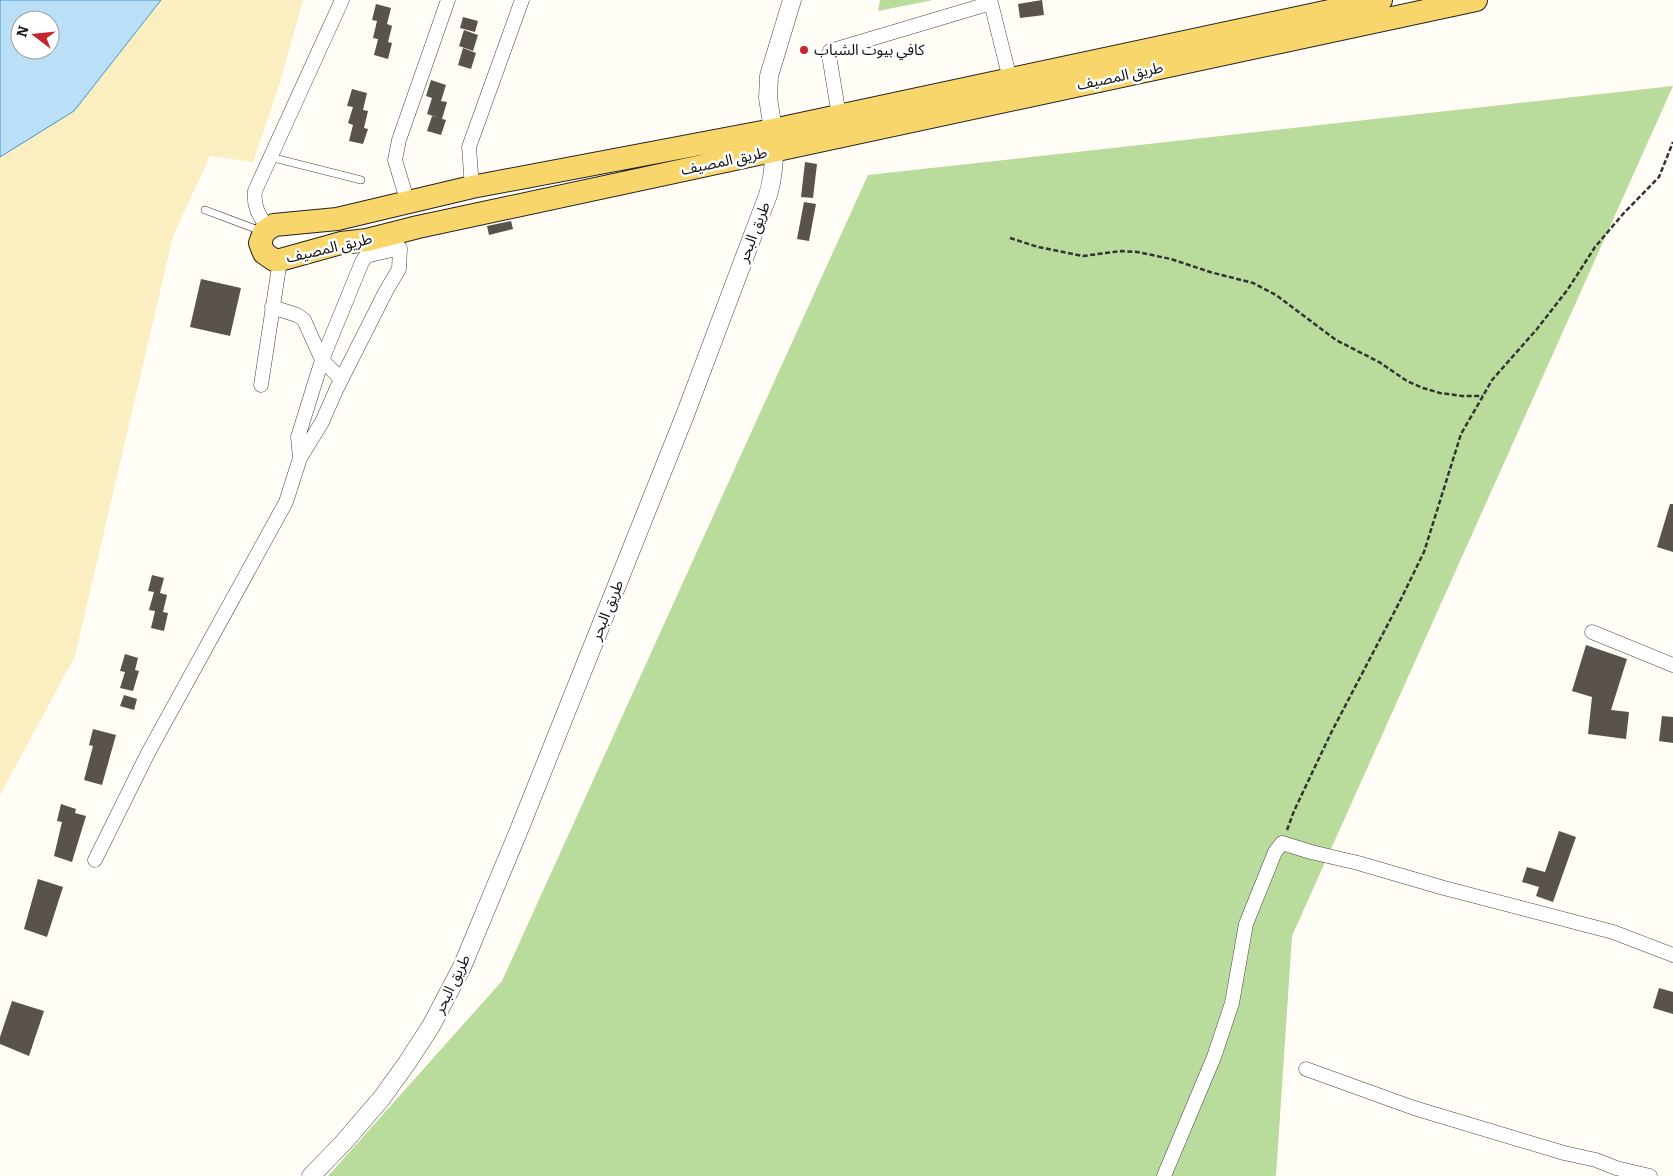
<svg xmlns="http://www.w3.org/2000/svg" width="1673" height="1176" font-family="Bitter,'Noto Sans Arabic',serif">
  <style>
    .forest { fill: #b9dc9c }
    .sand { fill: #fbeec1 }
    .water { fill: #b9e0f7; stroke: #3f96cf; fill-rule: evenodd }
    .building { fill: #5a524d }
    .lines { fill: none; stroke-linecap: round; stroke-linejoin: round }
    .service-casing { stroke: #444; stroke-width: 8 }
    .minor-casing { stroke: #444; stroke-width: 15 }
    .tertiary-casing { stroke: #444; stroke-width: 19 }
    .primary-casing { stroke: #222; stroke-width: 24 }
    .path { stroke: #333; stroke-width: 2.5; stroke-dasharray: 5 2.5; stroke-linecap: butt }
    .service { stroke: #fff; stroke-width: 7 }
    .minor { stroke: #fff; stroke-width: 14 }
    .tertiary { stroke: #fff; stroke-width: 18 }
    .primary { stroke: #f9d66b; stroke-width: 22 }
    .poi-dot { fill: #c4262e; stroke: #fff; stroke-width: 2 }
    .labels { text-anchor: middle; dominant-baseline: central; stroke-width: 5; stroke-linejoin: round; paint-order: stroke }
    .poi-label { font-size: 15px; fill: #111; stroke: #fff; text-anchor: start }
    .street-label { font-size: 15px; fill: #111; stroke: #fff }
  </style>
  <rect width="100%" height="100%" fill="#fffdf5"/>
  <!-- forest -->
  <path class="forest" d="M880,0H933L878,11Z
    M1673,86L1292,936L1276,1176H328L502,981L868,175Z"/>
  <!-- sand -->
  <path class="sand" d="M161,0H303L280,83L253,162L210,156L173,236L75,656L0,795V157L74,111Z"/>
  <!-- water -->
  <path class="water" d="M0,0H161L74,111L0,157ZM20,20H50V50H20Z"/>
  <!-- building -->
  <path class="building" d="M1042,0L1044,15L1020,18L1018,4Z
    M376,4L391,8L387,24L392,26L388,42L392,43L388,59L374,55L378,39L373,38L377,21L372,20Z
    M463,17L478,21L475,32L460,28Z
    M464,30L478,35L473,51L459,46Z
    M463,48L476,53L471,69L458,65Z
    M431,80L446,85L441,101L447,102L442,119L427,114L432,98L426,96Z
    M352,89L367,93L363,110L368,111L364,128L368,129L363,144L349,141L353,125L348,123L353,107L347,106Z
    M432,116L446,120L441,135L427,131Z
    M805,162L817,164L813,198L801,197Z
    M804,202L816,204L809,241L797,239Z
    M511,221L513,229L489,235L487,226Z
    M201,279L241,288L230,336L190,327Z
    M1670,504H1673V552L1657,547Z
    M152,575L164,578L160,593L167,595L163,612L168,613L164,631L151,628L155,611L149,610L154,592L148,591Z
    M1586,645L1627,659L1611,710L1629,712L1626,739L1588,734L1592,697L1572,691Z
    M125,654L138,658L135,670L139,671L133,691L120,688L125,672L120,671Z
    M124,695L137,699L134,710L120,706Z
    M1662,716L1673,717V743L1659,741Z
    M93,729L116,735L102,785L84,780L93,746L89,745Z
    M61,804L76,809L75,813L86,816L72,862L54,856L62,822L57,821Z
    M1559,831L1576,837L1553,902L1536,896L1539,887L1522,882L1527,867L1545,872Z
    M38,879L63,887L47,937L24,929Z
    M1659,988L1673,992V1014L1653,1008Z
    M12,1001L44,1011L29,1056L0,1044V1037Z"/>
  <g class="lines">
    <!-- service casing -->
    <g class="service-casing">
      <path id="service" d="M270,157L361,180
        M205,210L261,231"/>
    </g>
    <!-- minor casing -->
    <g class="minor-casing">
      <path id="minor" d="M839,116L829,55L830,51L991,3L1010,79
        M472,187L469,147L522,0
        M408,203L395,160L399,140L448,0
        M268,228C259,216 253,206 255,191L342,0
        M272,307L297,315L304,320L322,360L341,379
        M261,385L280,260
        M1592,632L1673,665
        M95,860L148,753L286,502L300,458L322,422L337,388L386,291L399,269L400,248L366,256L362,262L322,360L298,437L300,458
        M1306,1069L1414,1108L1564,1153L1596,1160L1616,1168L1650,1176
        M1164,1176L1214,1057L1232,1003L1246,924L1275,852L1282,843L1311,852L1358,863L1444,888L1613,932L1673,955"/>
    </g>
    <!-- tertiary casing -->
    <g class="tertiary-casing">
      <path id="tertiary" d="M311,1176L343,1143L381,1099L407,1063L431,1026L462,967L519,830L685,415L768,195C772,182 774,165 774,150C773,143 771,137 773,130L768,98L769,76L792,0"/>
    </g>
    <!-- primary casing -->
    <g class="primary-casing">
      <path id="primary" d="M1381,0L773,130L472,187L337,219L274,225L264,232L260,243L264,253L274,260H280L341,243L367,240L418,227L1476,0"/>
    </g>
    <!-- path -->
    <path class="path" d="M1010,238L1038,247L1083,256L1121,251L1137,252L1171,259L1210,272L1253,283L1276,295L1336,340L1379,362L1407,381L1423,388L1440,393L1462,396H1483
      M1287,830L1294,811L1331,733L1399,603L1424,552L1461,434L1483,396L1492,380L1537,329L1568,289L1595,247L1623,214L1659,177L1673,142"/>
    <!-- service -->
    <use href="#service" class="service"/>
    <!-- minor -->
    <use href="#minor" class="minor"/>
    <!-- tertiary -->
    <use href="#tertiary" class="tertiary"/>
    <!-- primary -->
    <use href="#primary" class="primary"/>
  </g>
  <!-- markers -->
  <circle class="poi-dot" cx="804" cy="50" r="5"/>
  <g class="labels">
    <!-- poi labels -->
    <g class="poi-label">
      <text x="814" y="50">كافي بيوت الشباب</text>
    </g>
    <!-- street labels -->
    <g class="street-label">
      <text transform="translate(1120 76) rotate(-12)">طريق المصيف</text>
      <text transform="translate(724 161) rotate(-12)">طريق المصيف</text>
      <text transform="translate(754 232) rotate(-69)">طريق البحر</text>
      <text transform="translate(329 248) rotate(-13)">طريق المصيف</text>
      <text transform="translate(607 610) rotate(-68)">طريق البحر</text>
      <text transform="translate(452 984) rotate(-64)">طريق البحر</text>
    </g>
  </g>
  <!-- north arrow -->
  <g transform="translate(35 35) rotate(286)"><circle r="24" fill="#ffffff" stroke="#a0a0a0"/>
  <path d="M0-4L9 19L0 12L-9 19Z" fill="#c4262e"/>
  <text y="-8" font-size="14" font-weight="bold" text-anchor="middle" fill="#111111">N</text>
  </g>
</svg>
